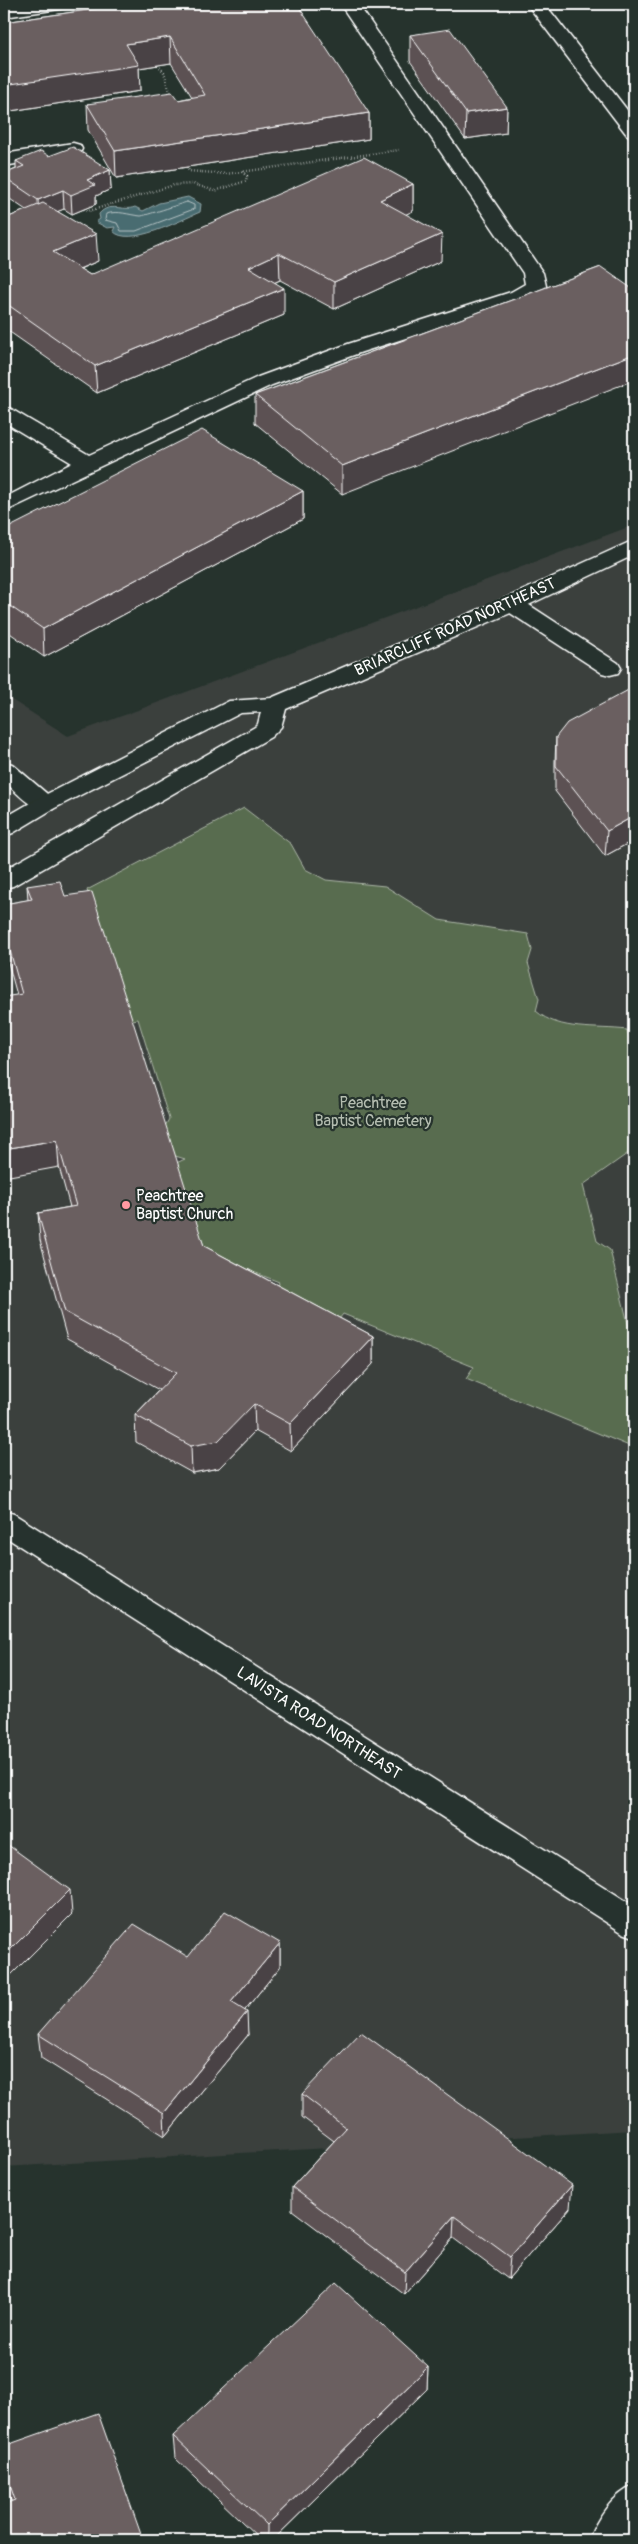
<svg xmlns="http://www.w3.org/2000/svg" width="638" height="2544" font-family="Pangolin,sans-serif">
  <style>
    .built { fill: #3a403d }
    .green { fill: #586c4f; stroke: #acb6a7 }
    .water { fill: #4a6c71; stroke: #92a7aa }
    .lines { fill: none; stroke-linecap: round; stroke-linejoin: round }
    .shore { stroke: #b7c4c6; stroke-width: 1 }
    .lane-casing { stroke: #fff; stroke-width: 3 }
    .street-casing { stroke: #fff; stroke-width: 3 }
    .secondary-casing { stroke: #fff; stroke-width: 3 }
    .path { stroke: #fff; stroke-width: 2.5; stroke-dasharray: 0.5 2.5; stroke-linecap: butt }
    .lane { fill: #26332d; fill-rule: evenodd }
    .street { fill: #26332d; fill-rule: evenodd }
    .secondary { fill: #26332d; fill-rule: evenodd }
    .wall { fill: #5b5153; stroke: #fff }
    .shaded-wall { fill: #4a4244; stroke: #fff }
    .building { fill: #6a5e61; stroke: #fff }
    .poi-dot { fill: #ff9aa2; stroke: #26332d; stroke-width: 2 }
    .labels { text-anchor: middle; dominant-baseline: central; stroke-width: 4.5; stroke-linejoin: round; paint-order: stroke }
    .street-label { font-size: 16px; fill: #fff; stroke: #26332d }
    .park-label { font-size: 16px; fill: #b4bdb0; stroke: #26332d }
    .poi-label { font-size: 16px; fill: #fff; stroke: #26332d; text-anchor: start }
  </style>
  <rect width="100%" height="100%" fill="#26332d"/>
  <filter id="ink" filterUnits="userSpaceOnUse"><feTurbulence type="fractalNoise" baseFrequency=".02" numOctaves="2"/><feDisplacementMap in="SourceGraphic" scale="10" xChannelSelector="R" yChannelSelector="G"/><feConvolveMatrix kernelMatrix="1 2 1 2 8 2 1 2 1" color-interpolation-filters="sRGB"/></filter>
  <g filter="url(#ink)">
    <!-- built -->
    <path class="built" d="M634,525V2130L4,2167V695L68,736Z"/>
    <!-- green -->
    <path class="green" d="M244,808L291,844L305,869L326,880L385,886L439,920L528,934L532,950L528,963L539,999L536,1011C560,1032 596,1026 627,1030L634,1052V1149L583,1185L597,1241L610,1250L634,1348V1448L466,1379L474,1367L343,1314L336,1323L269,1296L279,1282L256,1273L246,1279C220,1263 197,1253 196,1219L185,1212L172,1165L185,1159L172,1155L163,1130L169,1119L138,1019L127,1021L87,890Z"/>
    <!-- water -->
    <path class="water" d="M188,197L201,204L200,212C181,220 128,248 113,231L115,227L107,228L96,222L100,219L99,214C110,201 123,212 135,207L143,211L159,203Z"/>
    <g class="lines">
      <!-- shore -->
      <path class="shore" d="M187,202L194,205V209L136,231H121L117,223L105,220L106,214C119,210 128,215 141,216C144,216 180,204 187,202Z"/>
      <!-- lane casing -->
      <g class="lane-casing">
        <path id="lane" d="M512,597L520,599L618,663L621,668L618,673L610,675L602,673L504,609L501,604L504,599Z
          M4,762L12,764L53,799L57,804L53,809C33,814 18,793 4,781Z"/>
      </g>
      <!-- street casing -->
      <g class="street-casing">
        <path id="street" d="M24,4H68L65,8L59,9L4,17V7Z
          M340,4H358L543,273L546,286L543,290L525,300L362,352L272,385L4,512V498L72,463L4,422V407L11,409L89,455L258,377L348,344L511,292L525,284L523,273Z
          M527,4H545L634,119V137L627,135Z
          M73,143L80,145L82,149L80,153L4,166V154Z
          M634,2486V2534L629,2540H589C596,2520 613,2494 634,2486Z"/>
      </g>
      <!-- secondary casing -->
      <g class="secondary-casing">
        <path id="secondary" d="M634,540V555L520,609L286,709L281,727L271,737L13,886L4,888V870L255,727L258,724L261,712L241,713L53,809L13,833L4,836V818L37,799L229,701L271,698L504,599Z
          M4,1511L14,1514L634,1906V1937L623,1933L4,1536Z"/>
      </g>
      <!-- path -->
      <path class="path" d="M158,65L164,72L171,95
        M187,167L189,171L226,174L399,150
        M84,209L89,211L174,185L193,184L215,191L246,181L247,176L242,172"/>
      <!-- lane -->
      <use href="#lane" class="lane"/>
      <!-- street -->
      <use href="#street" class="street"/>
      <!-- secondary -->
      <use href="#secondary" class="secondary"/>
    </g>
    <!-- wall -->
    <path class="wall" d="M129,4L369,113V139L116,178L88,130L87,104L178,100L192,97L171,63L139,68L140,91L4,112V22Z
      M410,35L507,107L506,133L465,139L410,61Z
      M49,156L110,170L111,189L96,196V204L72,214L64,209L58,211L98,261L80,269L90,275L413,184V211L405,214L441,261L334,309L280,280L274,283L284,315L97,393L4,328V219L26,210L4,195V174L16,169V161Z
      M601,267L342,494L255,423V395Z
      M303,491V519L44,657L4,629V530Z
      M634,687V840L605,856L555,791V762L556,737Z
      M27,886L65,896L204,1246L373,1336V1364L291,1451L255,1431L219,1468L192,1473L136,1442L135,1415L159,1390L67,1339L40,1240L38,1213L70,1207L59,1167L17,995L4,948V904L28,900Z
      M280,1943V1967L245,2010L248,2035L165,2136L41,2058L38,2034L188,1957Z
      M302,2094L570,2208L508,2279L453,2238L404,2294L292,2210V2187L334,2141L302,2117Z
      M428,2367L427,2389L273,2540H261L175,2458L173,2436Z
      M4,2446L143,2540L11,2501L4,2479Z"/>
    <!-- shaded-wall -->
    <path class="shaded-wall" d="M170,37L171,63L139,68L140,91L4,112V85L126,44Z
      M507,107L506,133L465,139L466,113Z
      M369,113V139L116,178L115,151Z
      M110,170L111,189L96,196V204L72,214L71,195L87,180Z
      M413,184V211L379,227L380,200Z
      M63,190L64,209L39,219L38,200Z
      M96,234L98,261L55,279L53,252Z
      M442,234L441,261L334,309V282Z
      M279,253L280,280L249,294V267Z
      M284,288V315L97,393L95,366Z
      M634,354V380L342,494V466Z
      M303,491V519L44,657L43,629Z
      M634,816V840L605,856L607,831Z
      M57,1140L59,1167L4,1177V1149Z
      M373,1336V1364L291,1451L290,1424Z
      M254,1404L255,1431L219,1468L192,1473L191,1446Z
      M70,1890L72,1914L4,1982V1956Z
      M280,1943V1967L232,2026L231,2002Z
      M247,2012L248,2035L165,2136L164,2113Z
      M572,2185L570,2208L508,2279L510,2257Z
      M454,2216L453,2238L404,2294L405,2272Z
      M428,2367L427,2389L273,2540H267V2525Z"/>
    <!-- building -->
    <path class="building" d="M129,4H297L369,113L115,151L87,104L172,92L178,100L205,95L170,37L126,44L139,65L4,85V22Z
      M450,29L507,107L466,113L410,35Z
      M73,147L110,170L87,180L95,185L71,195L63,190L38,200L4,177V174L24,166L16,161L41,151L49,156Z
      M364,157L413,184L380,200L442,234L334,282L279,253L249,267L284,288L95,366L4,302V219L43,203L96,234L53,252L90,275Z
      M601,267L634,290V354L342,466L255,395Z
      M202,430L303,491L43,629L4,602V530Z
      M634,687V816L607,831L556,766V737L567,723Z
      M60,881L65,896L92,892L204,1246L373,1336L290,1424L254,1404L218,1441L191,1446L135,1415L176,1373L65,1312L38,1213L76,1206L57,1140L4,1149V997L22,994L4,929V904L32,899L27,886Z
      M4,1842L70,1890L4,1956Z
      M225,1911L280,1943L231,2002L247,2012L164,2113L38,2034L134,1924L188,1957Z
      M361,2032L572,2185L510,2257L454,2216L405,2272L292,2187L346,2128L302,2094Z
      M336,2283L428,2367L267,2525L173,2436Z
      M98,2413L143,2540H4V2504L15,2500L4,2467V2446Z"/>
  </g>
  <!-- markers -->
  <circle class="poi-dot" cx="126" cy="1205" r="5"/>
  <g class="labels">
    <!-- street labels -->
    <g class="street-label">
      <text transform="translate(455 627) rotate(-24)">BRIARCLIFF ROAD NORTHEAST</text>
      <text transform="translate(319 1723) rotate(33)">LAVISTA ROAD NORTHEAST</text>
    </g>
    <!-- park labels -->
    <g class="park-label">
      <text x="373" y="1103">Peachtree<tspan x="373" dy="18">Baptist Cemetery</tspan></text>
    </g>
    <!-- poi labels -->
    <g class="poi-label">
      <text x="136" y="1196">Peachtree<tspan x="136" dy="18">Baptist Church</tspan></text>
    </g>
  </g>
  <!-- margin -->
  <rect width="638" height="2544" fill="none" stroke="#26332d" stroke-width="20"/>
  <rect x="10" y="10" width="618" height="2524" fill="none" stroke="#fff" stroke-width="2" filter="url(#ink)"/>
</svg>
